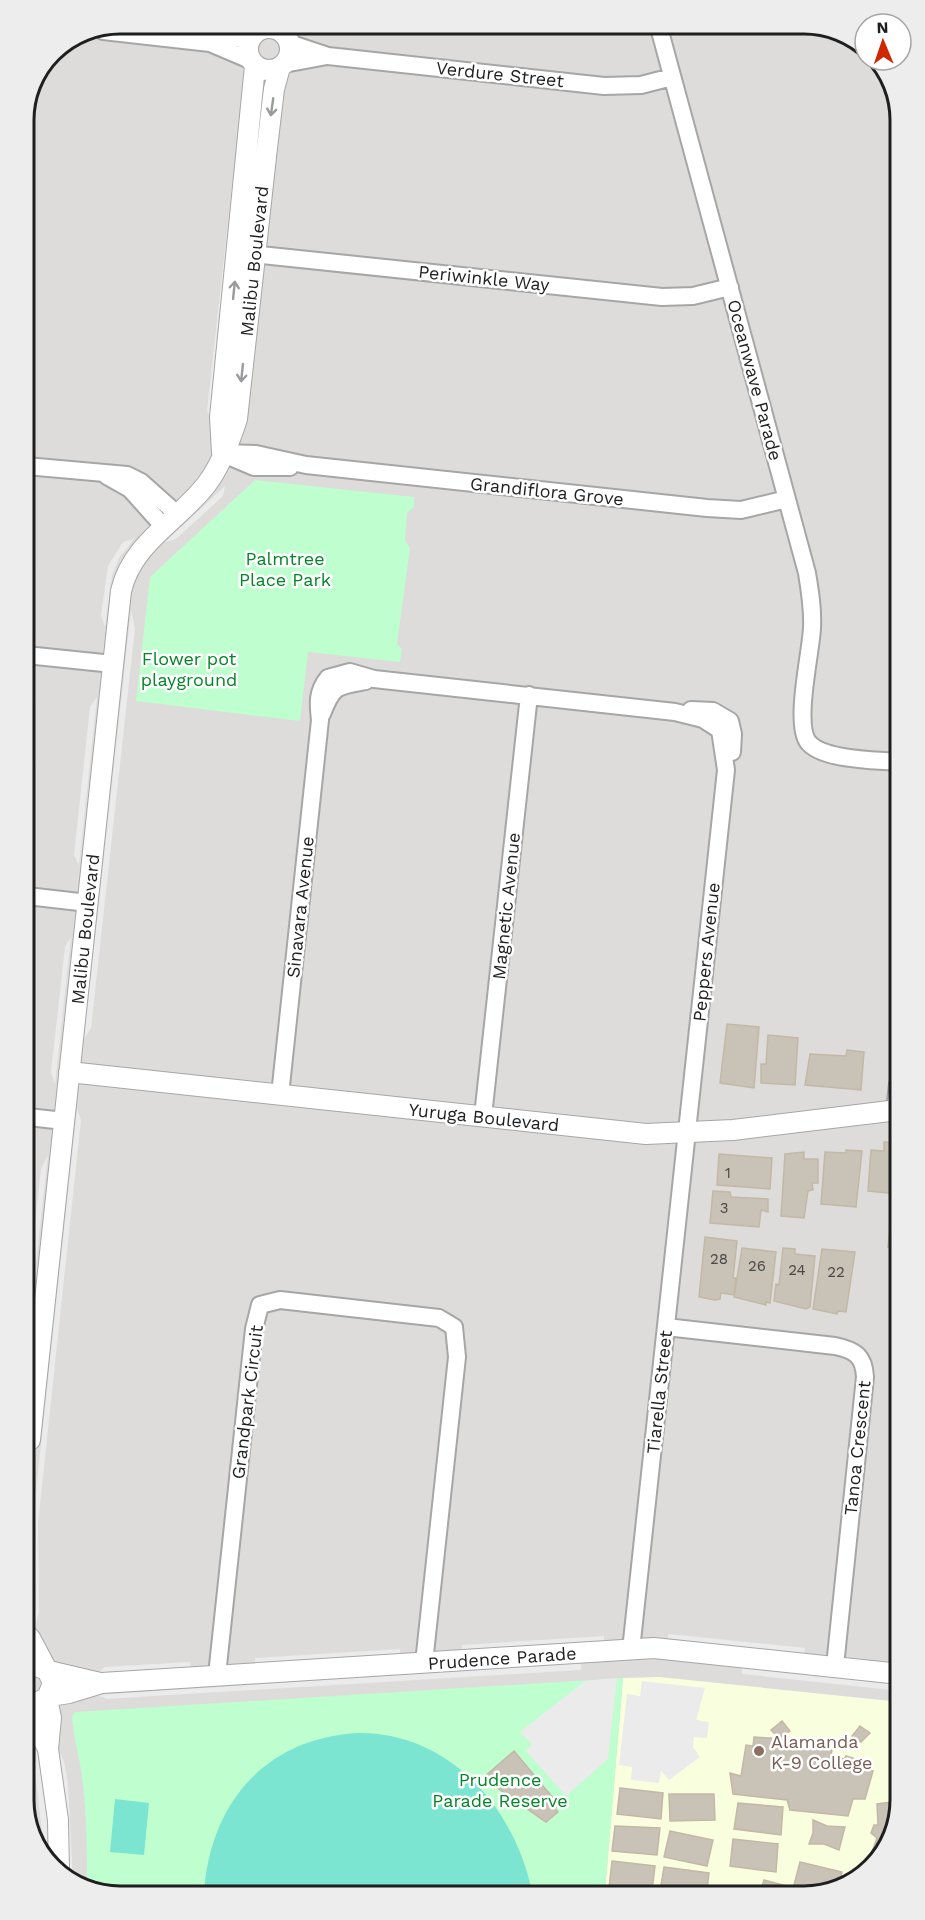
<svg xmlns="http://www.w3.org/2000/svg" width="925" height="1920" font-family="'Work Sans',sans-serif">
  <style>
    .residential { fill: #dddcdb }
    .education { fill: #f9ffde }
    .park { fill: #befecf }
    .pitch { fill: #7ce5d1 }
    .parking { fill: #ebebeb }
    .building { fill: #c8c2b7; stroke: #c3b8a5; stroke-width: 1.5 }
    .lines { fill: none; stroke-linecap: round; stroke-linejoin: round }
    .minor-casing { stroke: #a6a6a6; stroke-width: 20 }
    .tertiary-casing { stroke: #a6a6a6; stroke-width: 22 }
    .minor { stroke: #fff; stroke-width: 16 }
    .tertiary { stroke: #fff; stroke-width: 20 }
    .oneway { stroke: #9a9a9a }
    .education-dot { fill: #8d6e63; stroke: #fff; stroke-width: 2 }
    .labels { text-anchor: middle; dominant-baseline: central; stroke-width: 5; stroke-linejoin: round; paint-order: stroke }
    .number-label { font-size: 15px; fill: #494845 }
    .street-label { font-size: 18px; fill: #1f1f1f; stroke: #fff }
    .park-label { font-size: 18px; fill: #038627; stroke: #fff }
    .education-label { font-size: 18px; fill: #785e54; stroke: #fff; text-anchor: start }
    .rim { fill: none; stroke: #1f1f1f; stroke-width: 3 }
  </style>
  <rect width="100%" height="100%" fill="#f0eee4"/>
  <!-- residential -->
  <path class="residential" d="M120,24H812L863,44L865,60H876L894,84L901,1800L841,1889L114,1896L62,1876L31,1836L24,114L52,52Z"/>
  <!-- education -->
  <path class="education" d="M659,1677L901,1702V1800L885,1854L841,1889L605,1891L623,1678Z"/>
  <!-- park -->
  <path class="park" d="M255,480L414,497V507L407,513L405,540L410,548L397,644L402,649L400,662L308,652L300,721L136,701L150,577Z
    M623,1678L605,1891L114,1896L87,1886C87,1847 87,1808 81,1770C78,1752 73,1734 72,1716L75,1712Z"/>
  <!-- pitch -->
  <path class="pitch" d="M358,1733C449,1732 515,1808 532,1892L204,1895C209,1804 265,1738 358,1733Z
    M115,1799L149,1803L144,1855L110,1852Z"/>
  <!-- parking -->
  <path class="parking" d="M235,160L240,161L212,421L207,410Z
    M225,486L223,496L176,539L165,542Z
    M134,539L119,558L112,575L105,627L101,615L108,566L123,542Z
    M131,610L135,628L91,1028L84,1039Z
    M97,697L79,865L74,855L90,707Z
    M71,937L55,1084L51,1072L65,947Z
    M77,1109L81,1120L38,1523L39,1612L35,1626L31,1579L33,1519Z
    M48,1155L35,1272L31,1259L41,1169Z
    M668,1634L805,1648L804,1654L668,1640Z
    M604,1636V1642L462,1651V1645Z
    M400,1649V1655L255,1664V1658Z
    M190,1662L191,1668L98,1673L105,1667Z
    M581,1663V1670L121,1698L107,1699L96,1695Z
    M742,1667L900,1684L901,1691L742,1674Z
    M617,1678L608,1759L566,1796L526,1751L532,1744L520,1732L585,1681Z
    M642,1681L705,1688L696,1720L709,1722L707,1738L694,1737L693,1747L700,1757L669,1780L661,1771L659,1783L631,1780L632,1767L619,1765L627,1694L640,1696Z
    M37,1746L48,1816L50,1861L44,1852L34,1761Z
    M56,1746L64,1761L68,1784L73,1881L67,1878V1836Z"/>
  <!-- building -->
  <path class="building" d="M727,1024L759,1027L754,1088L720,1083Z
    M768,1035L798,1038L795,1085L761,1083V1064H766Z
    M847,1050L864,1052L861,1090L805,1085L810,1054L846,1056Z
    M884,1142L898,1143V1194L868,1191L871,1150L884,1151Z
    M846,1150L862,1151L856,1207L821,1204L825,1152L846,1153Z
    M804,1152V1159H818V1183H812L813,1190L808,1191L804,1218L781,1216L785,1154Z
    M719,1154L772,1158L770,1189L717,1185Z
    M713,1191L730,1192L731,1197L768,1199V1212L761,1210L759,1227L710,1223Z
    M890,1229H899V1255H894L895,1246L888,1247Z
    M705,1237L737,1241L733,1278H736L734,1295L721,1293L720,1299L715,1300L699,1297Z
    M742,1248L776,1252L770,1303L766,1302V1305L734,1297Z
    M783,1248L795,1249V1254L815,1256L810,1307L806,1309L774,1301L776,1284L779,1285Z
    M822,1249L855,1252L846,1312L838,1311L837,1314L813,1309Z
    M782,1721L790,1731L779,1738L771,1730Z
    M860,1726L870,1733L861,1742L852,1736Z
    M754,1737L782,1739L781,1746L805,1749L807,1744L832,1750L831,1755L844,1759L846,1756L868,1763L866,1769L873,1771L865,1799H853L848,1816L790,1810L787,1800L733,1794L730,1773L741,1776L746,1745L753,1746Z
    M514,1751L559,1805L555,1808L558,1812L546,1822L483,1778Z
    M620,1788L663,1793L661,1819L617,1814Z
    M669,1794H714L715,1820L670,1821Z
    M901,1801L885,1854L872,1852L877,1838L871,1833L874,1825H878L877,1804Z
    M738,1803L783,1807L781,1835L734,1829Z
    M813,1820L827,1826L845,1827L839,1850L824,1844H809L813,1833Z
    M615,1826L660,1828L657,1855L612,1851Z
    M670,1831L713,1840L707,1866L664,1857Z
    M733,1839L778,1844L776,1872L730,1866Z
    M612,1861L655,1866L652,1891L609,1888Z
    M800,1862L842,1872L838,1889H793Z
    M664,1867L709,1873L707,1890L660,1891Z
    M764,1880L787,1886V1889L761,1890Z"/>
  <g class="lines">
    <!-- minor casing -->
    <g class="minor-casing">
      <path id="minor" d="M658,24L807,573C810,591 813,609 812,628C811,652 794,723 808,742C822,760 875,760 897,762
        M103,31L210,43L252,36
        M210,43L250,60
        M289,43L328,56L604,86L641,85L672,77
        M284,64L327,56
        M25,229V262
        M242,253L662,297L693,296L730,287
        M222,453L256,454L306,465L707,508L741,510L787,499
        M228,456L254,467H290
        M26,466L127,475L141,482L177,514
        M107,476L130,489L164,527
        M26,655L113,664
        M691,710L713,711L730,721L733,734L732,752
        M322,714C333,685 337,686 366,681
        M27,896L88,903
        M280,1095L320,720C318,703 317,692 328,678L350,672L374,679L675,712L703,719L720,730L726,770L631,1650
        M895,1111L898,1084
        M483,1116L529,695
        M28,1117L64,1121
        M666,1327L835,1346C855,1350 864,1356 865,1377L835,1666
        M217,1675L254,1329L260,1305L280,1300L439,1318L454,1327L457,1357L424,1663"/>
    </g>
    <!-- tertiary casing -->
    <g class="tertiary-casing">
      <path id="tertiary" d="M248 49a21 21 0 1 1 42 0a21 21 0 1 1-42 0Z
        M222,453L220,417L255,66
        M69,1072L646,1134L733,1130L898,1110
        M30,1440L121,591C132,543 177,522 206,485C220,467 230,441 237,419L267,148L274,89L280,67
        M30,1638L47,1670
        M30,1664L47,1670L53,1683L47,1698L31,1705
        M49,1671L100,1683
        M50,1696L69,1693L102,1683L654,1648L900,1674
        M47,1698L51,1718L48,1749L58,1820L59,1873
        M31,1716L48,1749"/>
    </g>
    <!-- minor -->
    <use href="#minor" class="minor"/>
    <!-- tertiary -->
    <use href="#tertiary" class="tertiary"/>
  </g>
  <!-- one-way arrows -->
  <defs><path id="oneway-shaft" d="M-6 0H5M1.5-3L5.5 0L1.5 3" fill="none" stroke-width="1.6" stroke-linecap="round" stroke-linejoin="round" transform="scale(1.5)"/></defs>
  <g class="oneway">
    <use href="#oneway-shaft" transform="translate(272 107) rotate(98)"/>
    <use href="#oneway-shaft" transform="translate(234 290) rotate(-84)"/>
    <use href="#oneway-shaft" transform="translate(242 373) rotate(96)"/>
  </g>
  <!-- markers -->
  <circle class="education-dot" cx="759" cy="1751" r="6"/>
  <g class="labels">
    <!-- number labels -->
    <g class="number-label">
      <text x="728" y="1173">1</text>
      <text x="724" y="1208">3</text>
      <text x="719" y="1259">28</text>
      <text x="757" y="1266">26</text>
      <text x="797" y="1270">24</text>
      <text x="836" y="1272">22</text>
    </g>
    <!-- street labels -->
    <g class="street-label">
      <text transform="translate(500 74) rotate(6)">Verdure Street</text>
      <text transform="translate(254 261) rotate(-84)">Malibu Boulevard</text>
      <text transform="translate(484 278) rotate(6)">Periwinkle Way</text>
      <text transform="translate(755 380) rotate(75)">Oceanwave Parade</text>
      <text transform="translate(547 491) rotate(6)">Grandiflora Grove</text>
      <text transform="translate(506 906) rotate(-84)">Magnetic Avenue</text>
      <text transform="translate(300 907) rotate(-84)">Sinavara Avenue</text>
      <text transform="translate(85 929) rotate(-84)">Malibu Boulevard</text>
      <text transform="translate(706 952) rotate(-84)">Peppers Avenue</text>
      <text transform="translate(484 1117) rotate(6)">Yuruga Boulevard</text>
      <text transform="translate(659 1392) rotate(-84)">Tiarella Street</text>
      <text transform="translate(247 1402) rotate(-83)">Grandpark Circuit</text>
      <text transform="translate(857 1448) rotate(-84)">Tanoa Crescent</text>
      <text transform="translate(502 1658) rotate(-4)">Prudence Parade</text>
    </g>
    <!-- park labels -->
    <g class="park-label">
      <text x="285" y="558">Palmtree<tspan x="285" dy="21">Place Park</tspan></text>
      <text x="189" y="658">Flower pot<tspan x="189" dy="21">playground</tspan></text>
      <text x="500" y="1779">Prudence<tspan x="500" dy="21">Parade Reserve</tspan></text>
    </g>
    <!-- education labels -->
    <g class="education-label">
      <text x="771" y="1741">Alamanda<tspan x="771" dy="21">K-9 College</tspan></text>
    </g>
  </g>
  <!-- crop -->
  <path d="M0 0H925V1920H0ZM120 34H804A86 86 0 0 1 890 120V1800A86 86 0 0 1 804 1886H120A86 86 0 0 1 34 1800V120A86 86 0 0 1 120 34Z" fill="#ededed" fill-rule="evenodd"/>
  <path class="rim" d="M120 34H804A86 86 0 0 1 890 120V1800A86 86 0 0 1 804 1886H120A86 86 0 0 1 34 1800V120A86 86 0 0 1 120 34Z"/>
  <!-- north arrow -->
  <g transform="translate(883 42) rotate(358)"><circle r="28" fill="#ffffff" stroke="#a5a5a5" stroke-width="1.5"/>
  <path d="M0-4.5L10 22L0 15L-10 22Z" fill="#cd2800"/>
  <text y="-9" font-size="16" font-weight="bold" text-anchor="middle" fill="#1f1f1f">N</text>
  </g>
</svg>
